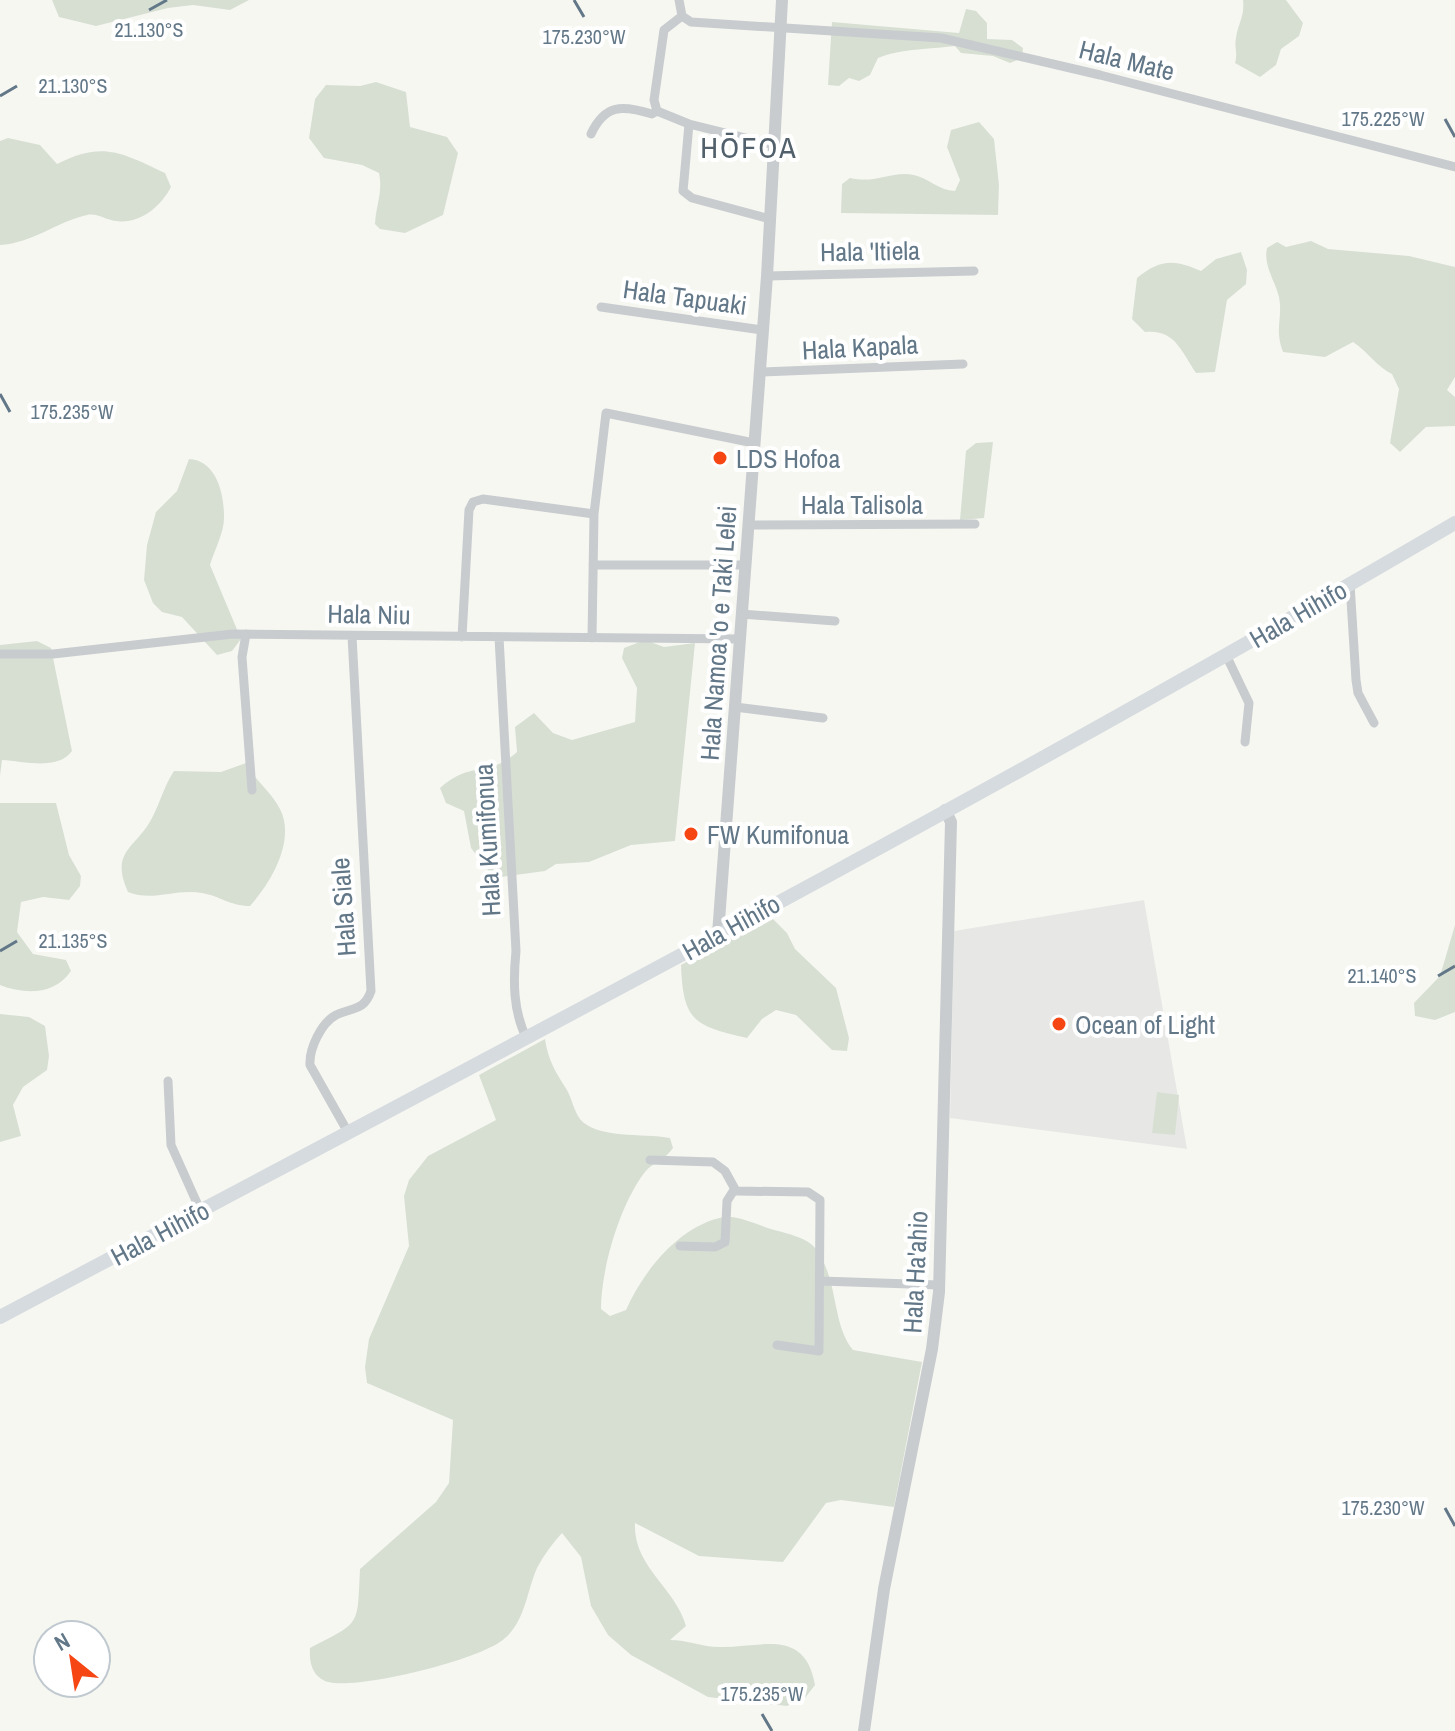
<svg xmlns="http://www.w3.org/2000/svg" width="1455" height="1731" font-family="'Archivo Narrow',sans-serif">
  <style>
    .built { fill: #e7e8e6 }
    .green { fill: #d7dfd3 }
    .lines { fill: none; stroke-linecap: round; stroke-linejoin: round }
    .minor { stroke: #c8cccf; stroke-width: 9 }
    .tertiary { stroke: #c8cccf; stroke-width: 12 }
    .primary { stroke: #d6dbdf; stroke-width: 14 }
    .ticks { fill: none; stroke: #627787; stroke-width: 3 }
    .poi-dot { fill: #f54614; stroke: #fff; stroke-width: 3 }
    .labels { text-anchor: middle; dominant-baseline: central; stroke-width: 8; stroke-linejoin: round; paint-order: stroke }
    .street-label { font-size: 26px; fill: #627787; stroke: #fff }
    .poi-label { font-size: 26px; fill: #627787; stroke: #fff; text-anchor: start }
    .quarter-label { font-size: 30px; letter-spacing: 2px; fill: #51606b; stroke: #fff }
    .ticks-label { font-size: 20px; text-anchor: middle; fill: #627787; stroke: #fff; stroke-width: 8; stroke-linejoin: round; paint-order: stroke }
  </style>
  <rect width="100%" height="100%" fill="#f7f7f2"/>
  <!-- built -->
  <path class="built" d="M1144,900L1187,1149L950,1118L954,931Z"/>
  <!-- green -->
  <path class="green" d="M52,0H249L230,10L193,5L168,8L96,26L59,17Z
    M1243,0H1286L1303,23L1299,36L1281,49L1276,65L1260,77L1235,63C1238,53 1234,47 1236,38C1238,23 1245,16 1243,0Z
    M966,9L976,11L987,23V39L1012,40L1023,48L1022,58L1010,63L993,56L961,53L955,46C931,49 899,49 878,58L870,75L859,81L849,78L839,86L828,85L832,22L959,33Z
    M376,82L406,92L410,127L447,137L458,153L443,215L405,233L380,229L375,224C376,204 383,193 379,173L362,165L324,158L309,138L315,99L326,85L360,86Z
    M979,122L994,139L999,185L998,215L841,213L842,184L850,178C878,184 892,170 914,175C930,179 938,190 955,191L960,180L947,147L951,130Z
    M8,138L40,145L57,164C102,141 121,152 165,173L171,187C160,208 137,227 111,220C103,218 95,213 87,215C56,222 33,243 0,245V141Z
    M1311,241L1328,249L1409,256L1455,267V377L1447,390L1455,397V426L1426,427L1400,452L1390,443L1399,389L1392,374C1377,367 1367,351 1353,342L1325,357L1283,352C1274,327 1283,320 1279,297C1275,280 1263,266 1267,248L1277,242L1286,247Z
    M1241,252L1247,270L1246,284L1227,300L1215,372L1196,373C1181,351 1175,329 1145,332L1132,319L1137,278C1160,259 1174,259 1201,271L1216,259Z
    M993,442L984,518L960,520L966,451L976,443Z
    M189,459C216,460 224,493 224,516C225,531 214,551 210,565L241,639L232,651L217,655L182,617L162,612L153,603L144,580L147,545L156,512L177,491Z
    M645,640L664,647L695,643L675,841L631,845L589,862L556,864L545,871L494,878L471,848L464,811L446,803L440,788C471,760 488,778 517,752L515,727L534,713L553,733L572,740L635,722L637,688L622,658L624,648Z
    M37,641L51,648L72,751C58,771 23,761 2,760L0,776V645Z
    M246,763C255,781 271,791 280,809C296,840 271,883 250,906C230,906 220,896 202,893C176,888 153,902 128,892C109,850 137,848 152,818C160,803 164,786 174,771L221,772Z
    M0,803H56L69,855L81,876L80,886L69,900L43,897L21,902L17,932L33,954L66,960L71,971C55,995 25,995 0,985Z
    M770,916L787,933L795,949L836,988L849,1038L847,1051L832,1050L796,1015L776,1010L762,1019L747,1038C695,1026 683,1022 681,965Z
    M1455,925V1012L1435,1020L1415,1016L1414,1003L1440,976Z
    M0,1014L29,1017L45,1026L49,1056L47,1070L23,1087L13,1105L21,1136L0,1142Z
    M545,1039C548,1060 556,1073 567,1090C572,1099 574,1111 580,1119C596,1139 644,1133 670,1138L673,1148C665,1160 653,1162 645,1172C620,1204 601,1269 601,1309L610,1316L626,1310C643,1271 680,1225 724,1217C737,1215 758,1225 771,1229C784,1233 807,1237 815,1248C839,1278 831,1323 853,1350L922,1362L894,1507L841,1500L826,1503L783,1562L699,1556L635,1523C633,1567 675,1587 686,1626L670,1640C687,1640 703,1647 719,1647C760,1648 805,1627 815,1685L805,1698L787,1706L708,1697L631,1655L608,1635L591,1606L581,1557L562,1533C552,1544 544,1555 537,1568C527,1591 525,1622 504,1639C480,1660 358,1690 328,1682C312,1677 309,1662 310,1648C362,1621 357,1627 360,1569L436,1502L449,1483L453,1420L367,1383L365,1367L369,1339L409,1246L404,1196L409,1180L428,1156L496,1120L479,1075Z
    M1157,1092L1179,1095L1175,1135L1152,1133Z"/>
  <g class="lines">
    <!-- minor -->
    <path class="minor" d="M679,0L682,16L691,22L941,38L1100,75L1455,167
      M657,111L689,124L774,145
      M657,111L654,100L664,30L682,16
      M689,124L683,191L692,198L770,219
      M591,134C605,104 622,105 652,114L657,111
      M767,276L974,271
      M601,307L762,330
      M759,372L963,364
      M594,514L606,413L754,443
      M748,525L975,524
      M593,565H745
      M1350,584L1356,680L1358,693L1374,723
      M741,614L835,621
      M246,634L242,657L252,790
      M462,637L469,510L473,502L483,499L594,514L592,638
      M499,637L516,951C513,981 513,1012 527,1039
      M0,654H53L233,634L739,639
      M1226,655L1249,703L1245,742
      M735,707L823,718
      M168,1081L171,1145L201,1212
      M349,1134L310,1065C309,1049 321,1023 336,1015C353,1007 364,1011 371,991L352,636
      M650,1160L713,1162L725,1171L736,1191L808,1192L820,1200L819,1351L777,1345
      M680,1246L715,1247L725,1242L727,1201L734,1190
      M821,1281L939,1285"/>
    <!-- tertiary -->
    <path class="tertiary" d="M718,934L767,276L782,0
      M864,1731L884,1589L932,1349L939,1292L951,822L945,810"/>
    <!-- primary -->
    <path class="primary" d="M0,1317C488,1058 978,803 1455,523"/>
  </g>
  <!-- ticks -->
  <path class="ticks" d="M574,0L584,17M149,10L167,0M0,96L17,86M1445,119L1455,137M0,394L10,412M0,951L17,941M1438,976L1455,966M1445,1508L1455,1526M762,1714L772,1731"/>
  <!-- markers -->
  <g class="poi-dot">
    <circle cx="720" cy="458" r="8"/>
    <circle cx="691" cy="834" r="8"/>
    <circle cx="1059" cy="1024" r="8"/>
  </g>
  <g class="labels">
    <!-- street labels -->
    <g class="street-label">
      <text transform="translate(1127 60) rotate(14)">Hala Mate</text>
      <text transform="translate(870 251) rotate(-1)">Hala 'Itiela</text>
      <text transform="translate(685 297) rotate(8)">Hala Tapuaki</text>
      <text transform="translate(860 347) rotate(-3)">Hala Kapala</text>
      <text x="862" y="504">Hala Talisola</text>
      <text transform="translate(369 614) rotate(1)">Hala Niu</text>
      <text transform="translate(1298 614) rotate(-30)">Hala Hihifo</text>
      <text transform="translate(718 633) rotate(-86)">Hala Namoa 'o e Taki Lelei</text>
      <text transform="translate(487 840) rotate(-93)">Hala Kumifonua</text>
      <text transform="translate(343 907) rotate(-94)">Hala Siale</text>
      <text transform="translate(731 927) rotate(-29)">Hala Hihifo</text>
      <text transform="translate(160 1233) rotate(-28)">Hala Hihifo</text>
      <text transform="translate(915 1272) rotate(-87)">Hala Ha'ahio</text>
    </g>
    <!-- poi labels -->
    <g class="poi-label">
      <text x="736" y="458">LDS Hofoa</text>
      <text x="707" y="834">FW Kumifonua</text>
      <text x="1075" y="1024">Ocean of Light</text>
    </g>
    <!-- quarter labels -->
    <g class="quarter-label">
      <text x="749" y="147">HŌFOA</text>
    </g>
  </g>
  <g class="ticks-label">
    <text x="149" y="37">21.130°S</text>
    <text x="584" y="44">175.230°W</text>
    <text x="73" y="93">21.130°S</text>
    <text x="1383" y="126">175.225°W</text>
    <text x="72" y="419">175.235°W</text>
    <text x="73" y="948">21.135°S</text>
    <text x="1382" y="983">21.140°S</text>
    <text x="1383" y="1515">175.230°W</text>
    <text x="762" y="1701">175.235°W</text>
  </g>
  <!-- north arrow -->
  <g transform="translate(72 1659) rotate(330)"><circle r="38" fill="#ffffff" stroke="#c0c9cf" stroke-width="2"/>
  <path d="M0-6L14 30L0 20L-14 30Z" fill="#f54614"/>
  <text y="-12" font-size="22" font-weight="bold" text-anchor="middle" fill="#627787">N</text>
  </g>
</svg>
